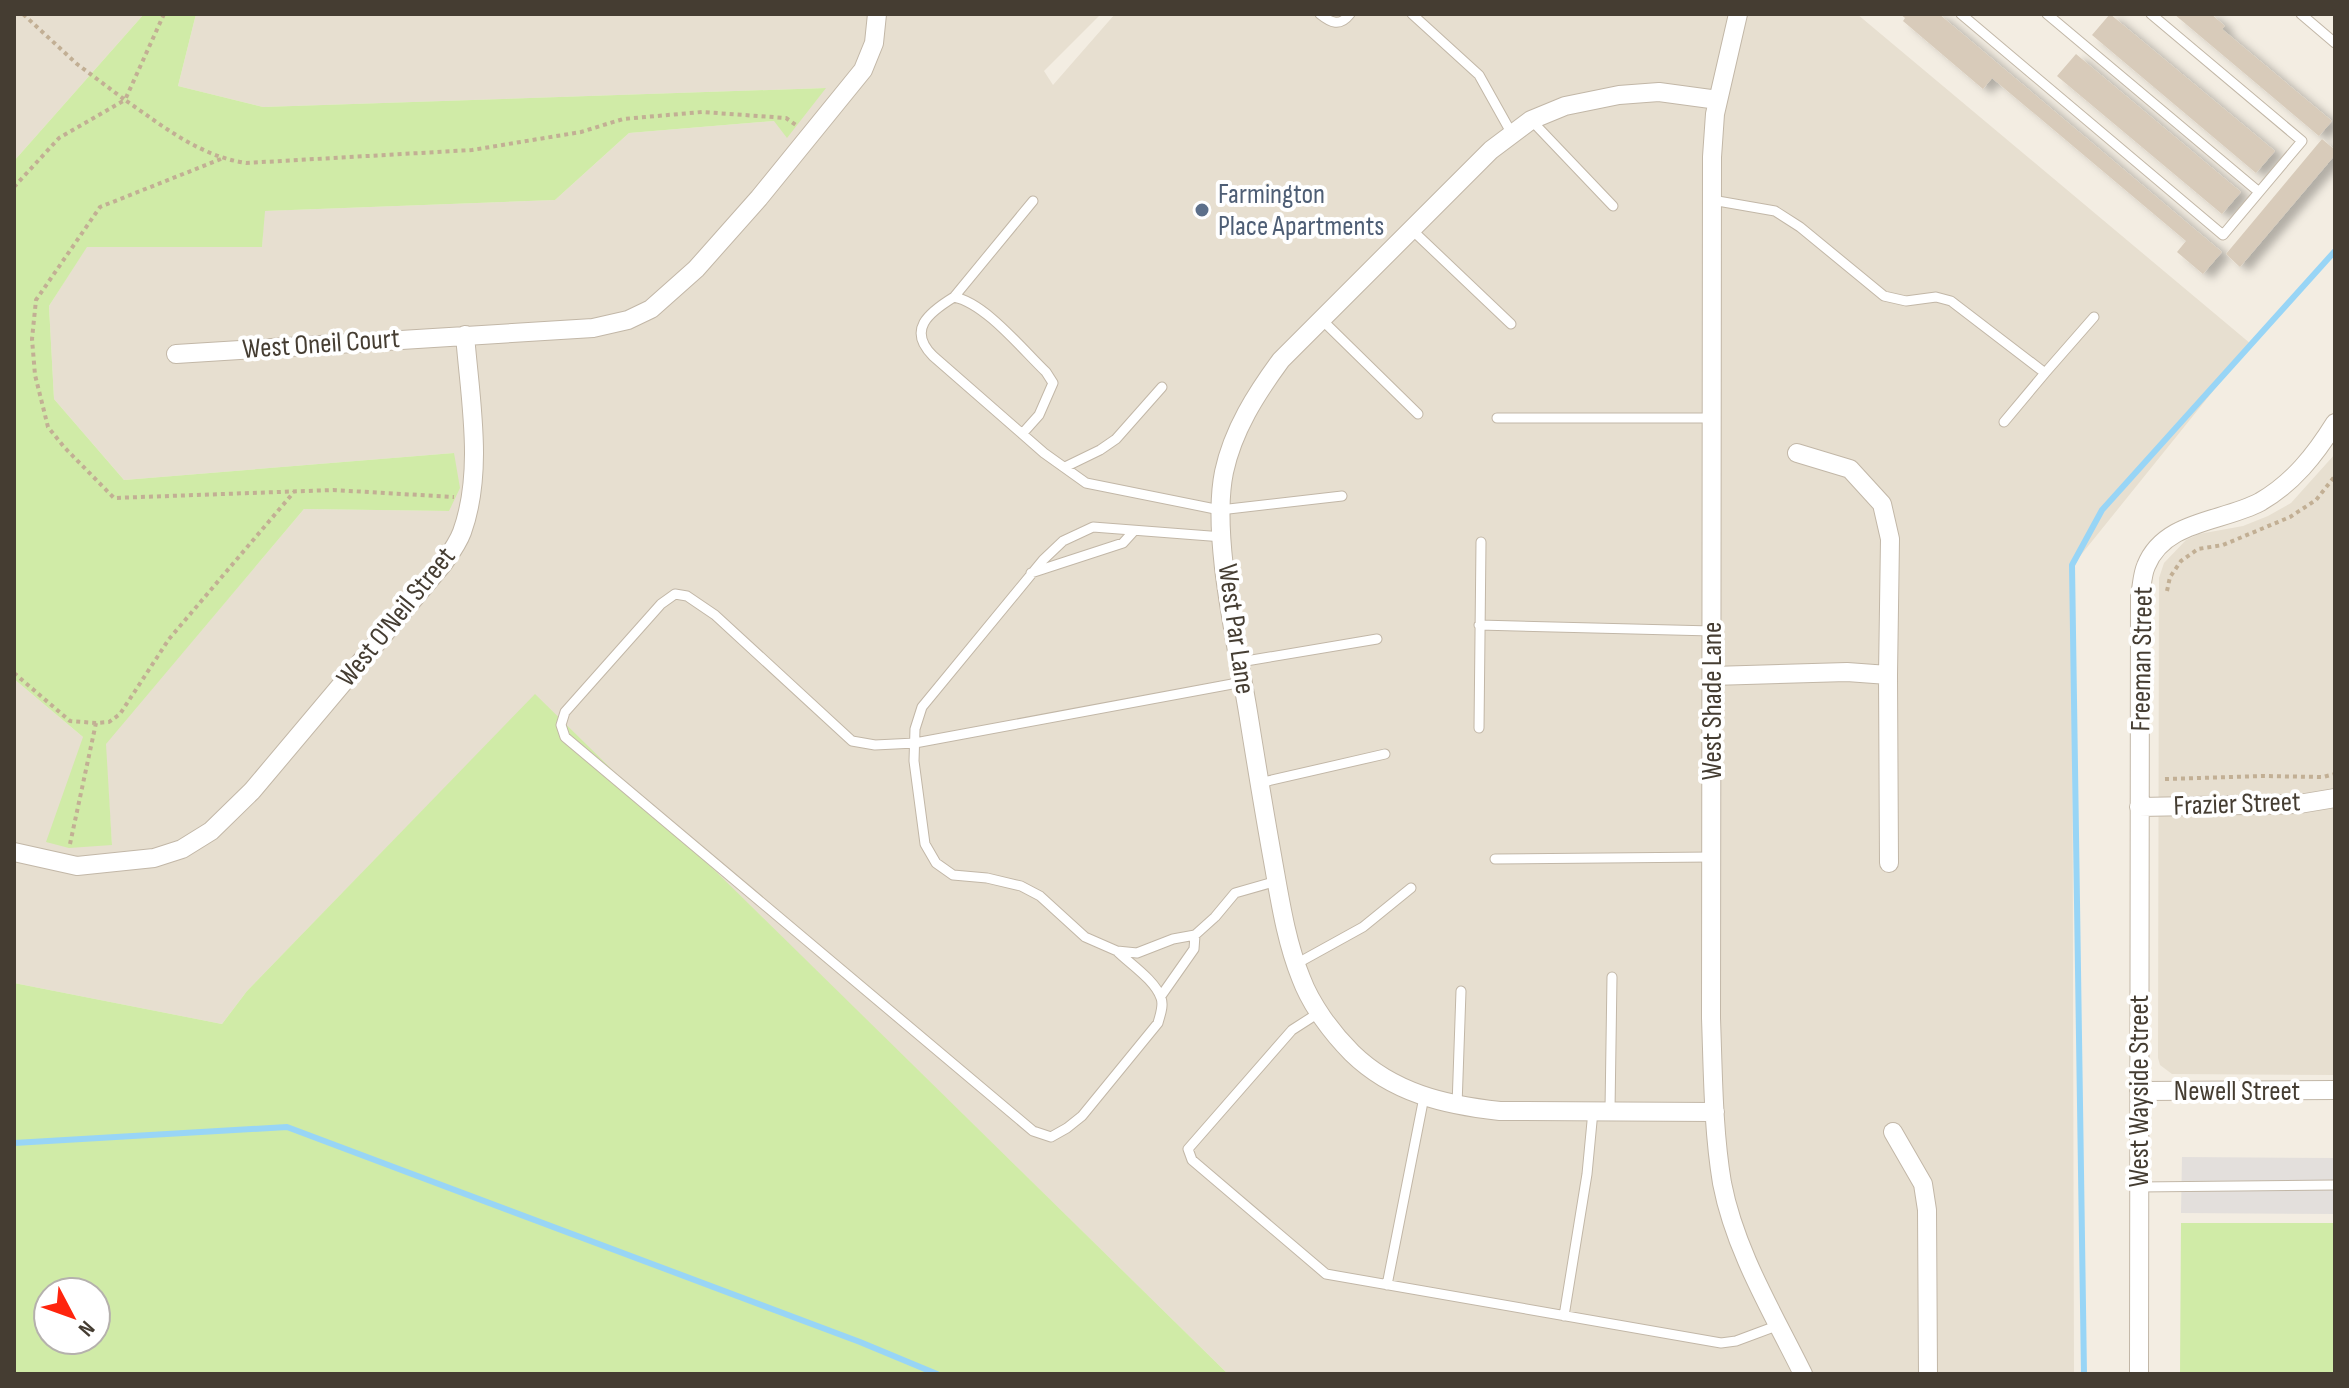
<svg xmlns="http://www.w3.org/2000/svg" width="2349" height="1388" font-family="'Sofia Sans Condensed',sans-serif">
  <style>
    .residential { fill: #e7dfd0 }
    .green { fill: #d0eba7; fill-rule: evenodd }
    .parking { fill: #e3dfdc }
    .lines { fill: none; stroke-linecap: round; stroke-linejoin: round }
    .stream { stroke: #98d5f6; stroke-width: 6 }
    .building { fill: #d8cbba; filter: url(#shadow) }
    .lane-casing { stroke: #c2b7a7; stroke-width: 11 }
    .street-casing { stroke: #c2b7a7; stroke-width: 20 }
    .path { stroke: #c2af94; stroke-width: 4; stroke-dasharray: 4 4; stroke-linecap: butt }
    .lane { stroke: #fff; stroke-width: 9 }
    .street { stroke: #fff; stroke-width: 18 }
    .service-dot { fill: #5c6f8a; stroke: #fff; stroke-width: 3 }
    .labels { text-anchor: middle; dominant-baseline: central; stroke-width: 8; stroke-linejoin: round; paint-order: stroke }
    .service-label { font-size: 28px; fill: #4e5e75; stroke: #fff; text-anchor: start }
    .street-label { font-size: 28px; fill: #453d32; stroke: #fff }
  </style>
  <defs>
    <filter id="shadow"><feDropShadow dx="9" dy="5" stdDeviation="4" flood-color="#0004"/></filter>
  </defs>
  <rect width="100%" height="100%" fill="#f3ede2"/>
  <!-- residential -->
  <path class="residential" d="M14,14H144L14,161Z
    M196,14H1101L1044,71L1053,85L1115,14H1857L2251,344L2072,566L2074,1374H1228L535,695L247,991L222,1024L14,983V679L83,737L112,845L105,744L304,509L449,511L454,453L124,480L54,399L49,306L87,246L262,247L264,211L555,200L629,133L774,121L825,88L263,107L178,86Z
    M2335,454V1075L2172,1074L2160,1065L2158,1058L2159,578L2164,563L2186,540L2199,534L2243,526L2268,516L2291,503Z"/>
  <!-- green -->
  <path class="green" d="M144,14H196L178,86L263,107L826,88L787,138L774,121L629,133L555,200L265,211L262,247H87L49,306L54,399L124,480L454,453L460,488L449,511L304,509L106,744L112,845L69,848L46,842L83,737L14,679V161Z
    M535,694L1228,1374H14V983L222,1024L247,991ZM48,1292H96V1340H48Z
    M2181,1223H2335V1374H2180Z"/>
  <!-- parking -->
  <path class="parking" d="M2182,1157L2335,1158V1214L2181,1213Z"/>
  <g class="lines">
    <!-- stream -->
    <path class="stream" d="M14,1143L287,1127L860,1342L937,1374
      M2084,1374L2072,565L2102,510L2335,251"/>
  </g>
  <!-- building -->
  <path class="building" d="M1900,14H1939L2222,252L2203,274L2177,252L2186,241L1992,78L1983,89L1903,21L1905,18Z
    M2110,14L2275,151L2256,173L2092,35Z
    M2174,14H2211L2225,26L2222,29L2332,121L2319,136Z
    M2076,54L2241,192L2222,214L2057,76Z
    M2322,139L2335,150V155L2240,267L2226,254Z"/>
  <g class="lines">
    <!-- lane casing -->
    <g class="lane-casing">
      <path id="lane" d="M1320,14C1331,23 1340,27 1350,14
        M1412,14L1479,75L1512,134
        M1961,14L2223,235L2302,141L2151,14
        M2047,14L2259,192
        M2301,14L2335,43
        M1531,120L1613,206
        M1712,200L1775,211L1800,227L1884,296L1906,301L1936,297L1951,301L2045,373L2094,317
        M1411,229L1511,324
        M954,297L1033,201
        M1321,319L1418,414
        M1497,418H1711
        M2004,422L2045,373
        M1022,434L1039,415L1053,383L1046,372C1022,349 985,303 954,297C928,313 907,330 933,356L1044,453L1086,483L1220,510L1342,496
        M1065,467L1100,450L1116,439L1162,387
        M1223,537L1093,527L1063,541L1043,560L922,707L915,729L914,761L925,844L936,863L953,875L987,878L1021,886L1040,896L1085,937L1117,951L1137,953L1173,939L1195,935L1215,917L1235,893L1277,881
        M1031,573L1123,543L1133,532
        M1479,625L1712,631
        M1240,662L1377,639
        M1479,728L1481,542
        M1259,783L1385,754
        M1495,859L1712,857
        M1117,951C1130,964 1155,980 1161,998C1164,1006 1160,1015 1158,1023L1082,1116L1067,1128L1051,1137L1033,1131L565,737L561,725L565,712L661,604L675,594L687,596L715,615L852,741L875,745L915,743L1243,682
        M1296,964L1363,927L1411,888
        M1161,996L1194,949L1195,935
        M1320,1012L1292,1030L1188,1149L1192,1160L1326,1274L1721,1343L1736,1341L1779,1325
        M1457,1106L1461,991
        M1610,1110L1612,977
        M2138,1187L2335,1185
        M1387,1285L1424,1097
        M1564,1316L1587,1174L1593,1111"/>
    </g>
    <!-- street casing -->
    <g class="street-casing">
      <path id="street" d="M1738,14L1715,114L1712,157L1711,1018C1713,1072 1713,1129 1722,1183C1735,1251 1773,1313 1803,1374
        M176,354L593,328L628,320L651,309L696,269L759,198L863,70L874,43L877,14
        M1797,453L1850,469L1882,504L1890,539L1888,675
        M1712,676L1847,672L1888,675L1889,863
        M2139,807L2299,804L2335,798
        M14,852L77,866L154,858L182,849L211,831L252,791L443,564C450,554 458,543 462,532C484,471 470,399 465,335
        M2139,1091L2335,1090
        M1715,1112L1500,1111C1445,1105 1393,1093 1352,1053C1332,1033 1311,1005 1301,978C1286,941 1280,900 1273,861C1264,811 1256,762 1248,712C1237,645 1211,536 1224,472C1233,430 1256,394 1281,360L1491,150L1531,120L1565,106L1619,95L1659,92L1718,100
        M1893,1132L1923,1184L1927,1210L1928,1374
        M2139,1374L2140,596C2142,587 2142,575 2146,566C2164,520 2223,522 2260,502C2293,483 2315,455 2335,423"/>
    </g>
    <!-- path -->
    <path class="path" d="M164,14L125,100C163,126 199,156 246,163L472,150L581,132L623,119L702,112L786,118L796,125
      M221,159L100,207L36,300L32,339L35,375L48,427L64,447L114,498L333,490L454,497
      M14,187L59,138L125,100L77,64L23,14
      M2167,591L2170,577L2181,561L2198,549L2223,545L2290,517L2316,500L2335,476
      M14,673L70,721L96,723
      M2165,779L2262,776L2323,777L2335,774
      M70,844L96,723L109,722L120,714L169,639L294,492"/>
    <!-- lane -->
    <use href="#lane" class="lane"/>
    <!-- street -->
    <use href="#street" class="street"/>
  </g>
  <!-- markers -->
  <circle class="service-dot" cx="1202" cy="210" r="8"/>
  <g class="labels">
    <!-- service labels -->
    <g class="service-label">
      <text x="1218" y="194">Farmington<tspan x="1218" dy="32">Place Apartments</tspan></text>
    </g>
    <!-- street labels -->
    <g class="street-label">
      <text transform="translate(321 344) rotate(-4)">West Oneil Court</text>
      <text transform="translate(396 617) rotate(-51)">West O'Neil Street</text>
      <text transform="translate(1236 629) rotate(82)">West Par Lane</text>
      <text transform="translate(2142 659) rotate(-89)">Freeman Street</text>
      <text transform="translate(1712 701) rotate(-90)">West Shade Lane</text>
      <text transform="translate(2237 804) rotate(-2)">Frazier Street</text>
      <text transform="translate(2139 1091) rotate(-90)">West Wayside Street</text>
      <text x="2237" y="1091">Newell Street</text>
    </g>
  </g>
  <!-- border -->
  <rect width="2349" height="1388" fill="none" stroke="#453d32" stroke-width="32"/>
  <!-- north arrow -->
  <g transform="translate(72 1316) rotate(131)"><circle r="38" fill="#ffffff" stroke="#b5b1ad" stroke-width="2"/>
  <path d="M0-6L14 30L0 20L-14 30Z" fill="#ff240d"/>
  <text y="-12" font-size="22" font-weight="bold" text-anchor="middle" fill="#453d32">N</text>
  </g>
</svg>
